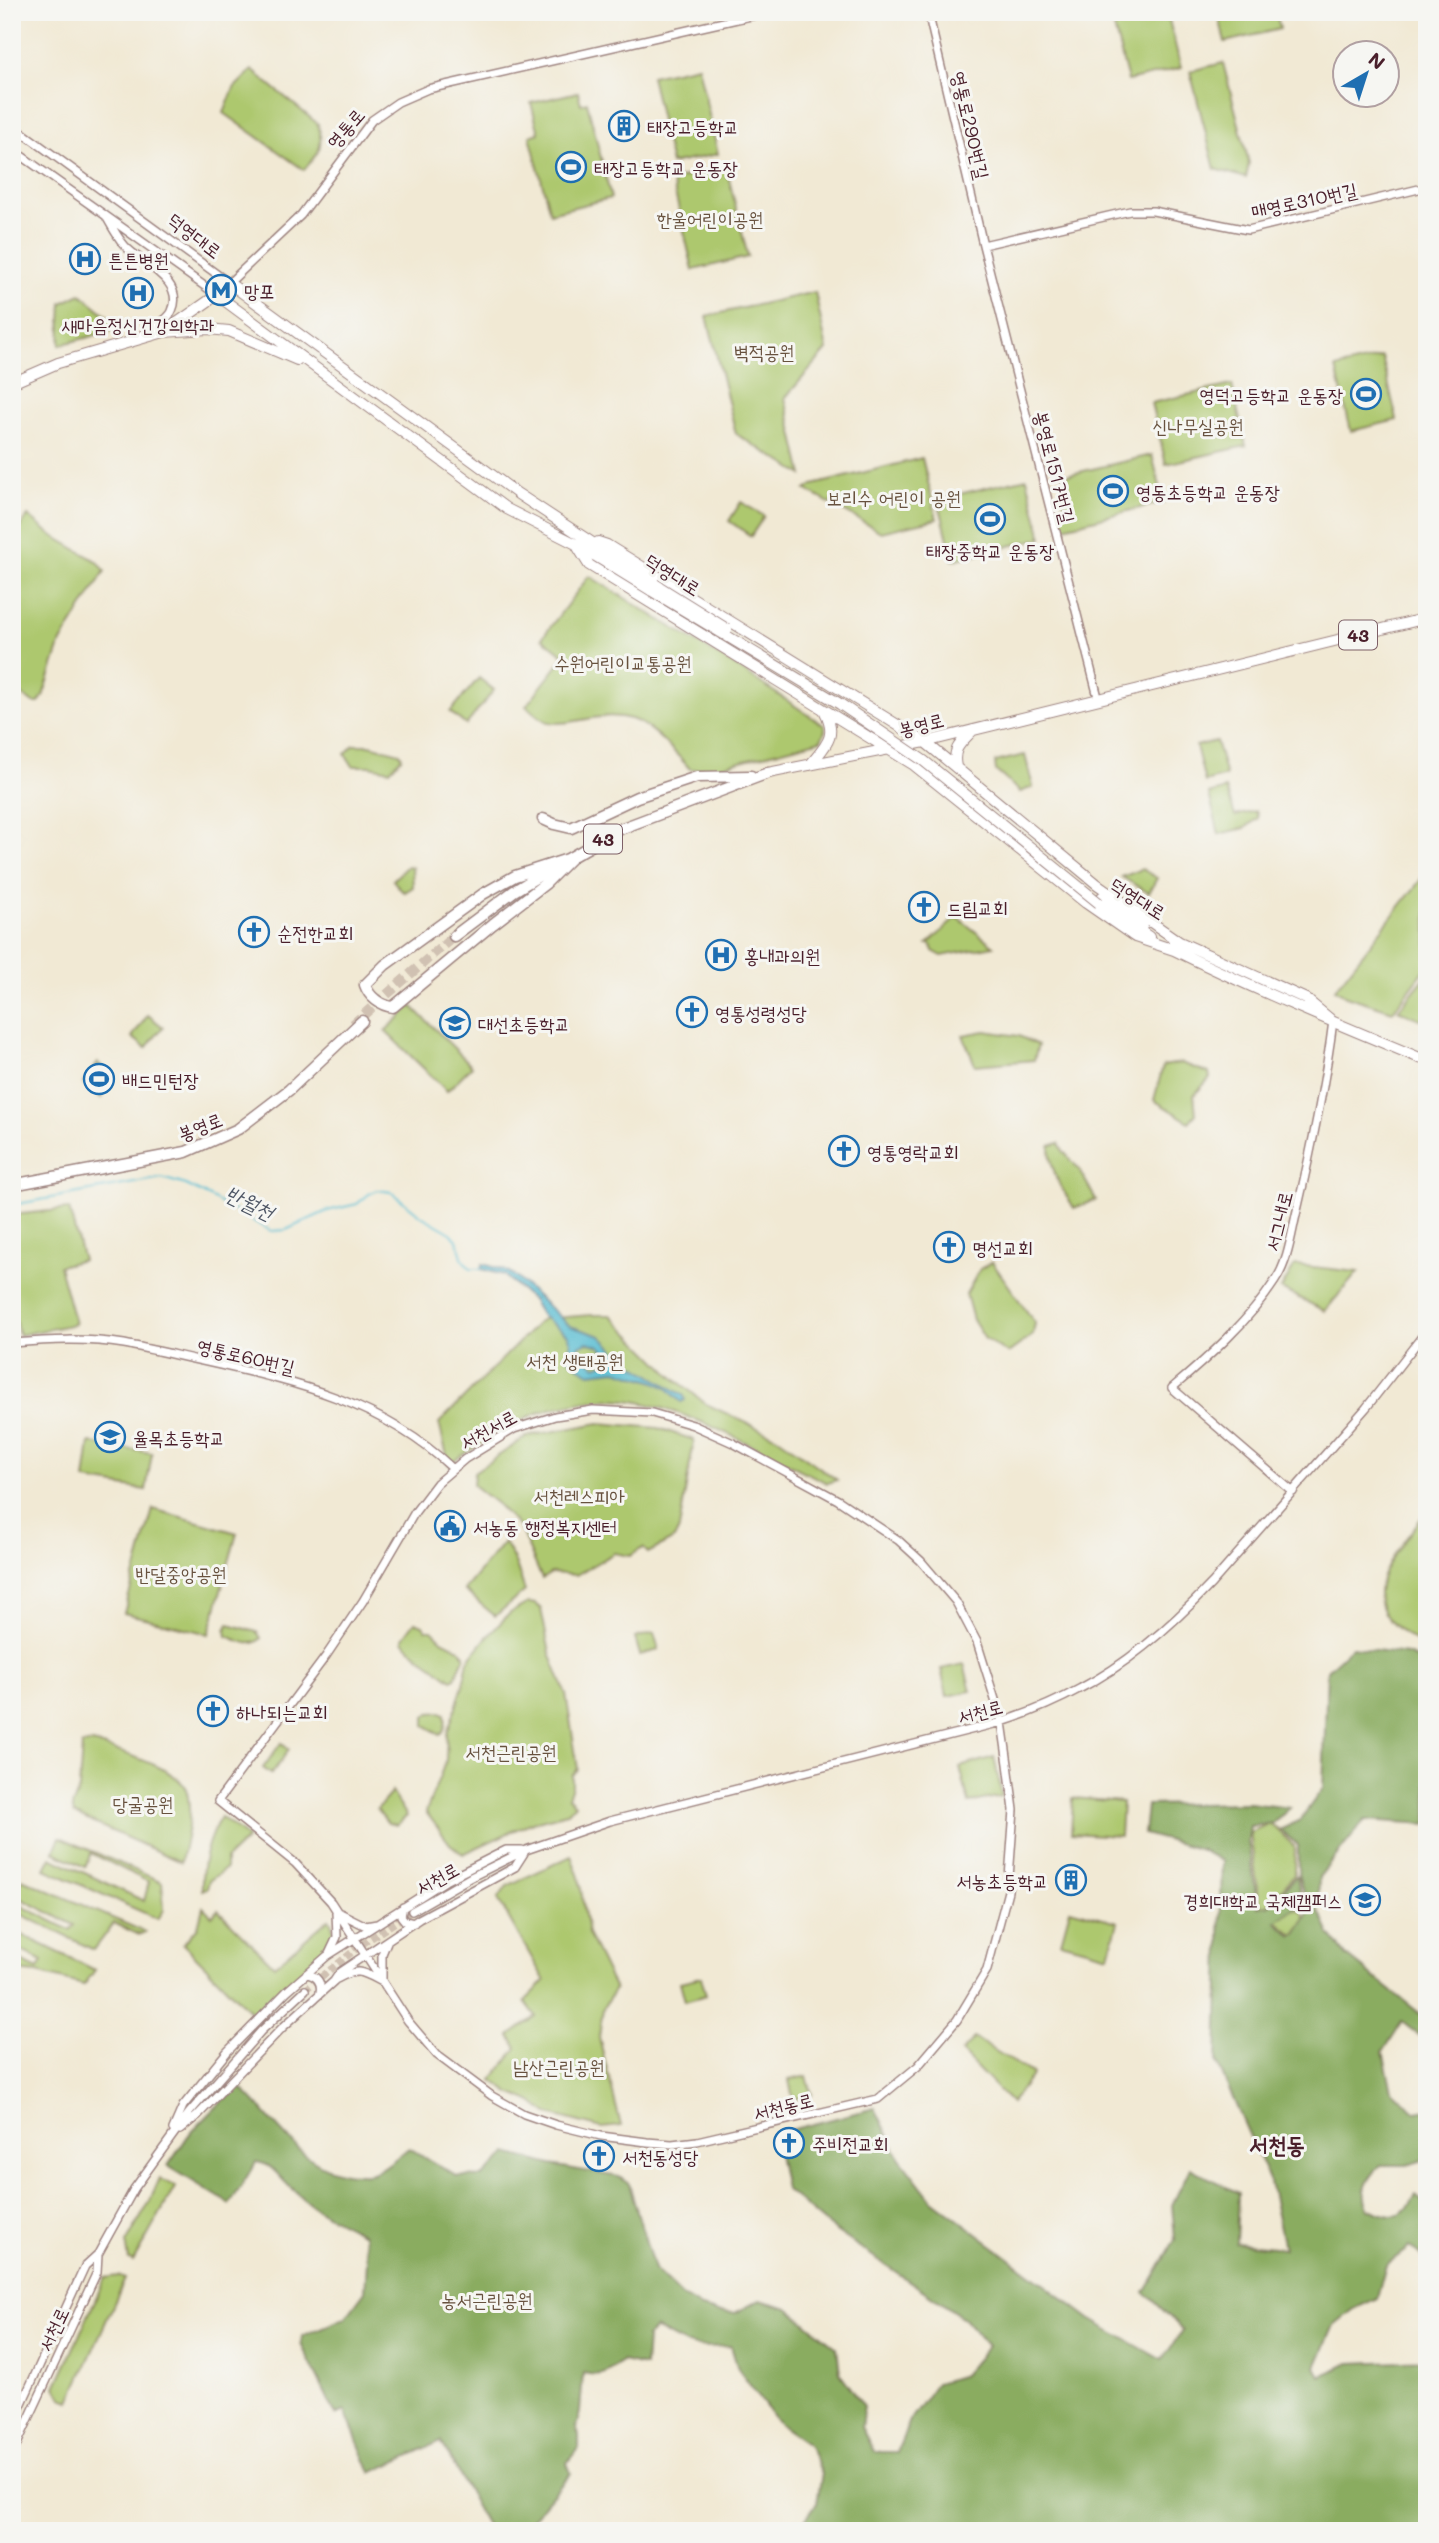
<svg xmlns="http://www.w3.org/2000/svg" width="1439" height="2543" font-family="Mali,'Poor Story',sans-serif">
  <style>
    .green { fill: #adc86e; stroke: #7c744c; stroke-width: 2 }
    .forest { fill: #8aac61; stroke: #6a6646; stroke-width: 2 }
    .water { fill: #54bcd1; stroke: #4f6e7e; stroke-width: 2; fill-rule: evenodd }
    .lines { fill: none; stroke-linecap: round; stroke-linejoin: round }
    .stream { stroke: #54bcd1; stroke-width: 2 }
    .minor-tunnel { stroke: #d0c1b2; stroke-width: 7; stroke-dasharray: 7 3.5; stroke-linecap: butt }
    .highway-tunnel { stroke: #d0c1b2; stroke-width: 10; stroke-dasharray: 10 5; stroke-linecap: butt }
    .minor-casing { stroke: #9e8480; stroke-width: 10 }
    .major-casing { stroke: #9e8480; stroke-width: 12 }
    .highway-casing { stroke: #9e8480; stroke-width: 13 }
    .minor { stroke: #fff; stroke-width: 7 }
    .major { stroke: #fff; stroke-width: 10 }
    .highway { stroke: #fff; stroke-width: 10 }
    .major-bridge-casing { stroke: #9e8480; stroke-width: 12; stroke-linecap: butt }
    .major-bridge { stroke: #fff; stroke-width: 10 }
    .labels { text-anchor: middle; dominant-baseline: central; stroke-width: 6; stroke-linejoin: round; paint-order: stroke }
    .shield { fill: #f6f6f2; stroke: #7e6067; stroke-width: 2 }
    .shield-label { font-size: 18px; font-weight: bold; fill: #4a1f2b }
    .street-label { font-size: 19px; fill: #4a1f2b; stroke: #f6f6f2 }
    .poi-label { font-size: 19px; fill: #4a1f2b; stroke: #f6f6f2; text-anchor: start }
    .park-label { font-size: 19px; fill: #68523f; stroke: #f6f6f2 }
    .water-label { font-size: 21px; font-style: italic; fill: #4e5665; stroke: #f6f6f2 }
    .quarter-label { font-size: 23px; font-weight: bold; fill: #4a1f2b; stroke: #f6f6f2 }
  </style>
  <rect width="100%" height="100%" fill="#f6f6f2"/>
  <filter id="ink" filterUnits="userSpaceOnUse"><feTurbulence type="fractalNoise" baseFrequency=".0143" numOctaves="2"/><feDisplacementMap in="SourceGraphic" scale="14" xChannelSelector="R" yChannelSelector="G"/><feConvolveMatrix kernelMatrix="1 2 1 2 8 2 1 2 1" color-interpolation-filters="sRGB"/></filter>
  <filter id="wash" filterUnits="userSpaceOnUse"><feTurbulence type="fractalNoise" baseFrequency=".00686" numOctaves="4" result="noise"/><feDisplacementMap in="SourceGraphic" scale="28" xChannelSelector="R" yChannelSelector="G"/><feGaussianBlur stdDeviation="1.57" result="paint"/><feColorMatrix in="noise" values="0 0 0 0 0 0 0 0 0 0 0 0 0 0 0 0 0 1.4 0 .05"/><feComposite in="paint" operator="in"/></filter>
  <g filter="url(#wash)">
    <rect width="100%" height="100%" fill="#f1e9d4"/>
    <!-- green -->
    <path class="green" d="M1110,12H1167L1181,68L1128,81Z
      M1218,12H1276L1280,29L1225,42Z
      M1223,63L1249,163L1246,178L1215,169L1190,71Z
      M698,66L718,154L671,164L651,76Z
      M252,70L318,124C324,148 319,152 304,170L224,113L234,88Z
      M578,92L581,104L587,102L611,198L550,213L530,136L539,133L531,103Z
      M726,167L748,257L693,270L672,180Z
      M815,292L827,350L785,398L803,475L736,434L707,316Z
      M81,294L122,328L60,345L62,303Z
      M1382,357L1397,420L1351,431L1336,368Z
      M1232,385L1246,446L1166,464L1151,403Z
      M1152,455L1164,502L1064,527L1059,508L1067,499L1062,476Z
      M922,458L937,519L881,532L806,490L813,485Z
      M1027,478L1042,538L953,560L938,499Z
      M741,502L764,516L751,536L729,521Z
      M28,516L50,534L98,562L105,571L61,642L43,696L39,703H33L12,687V540Z
      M589,576L743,671L825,726V731L821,740L710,769H690C676,753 651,725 631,719C599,710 574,727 548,722C541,720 533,711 526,706L565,656L542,638Z
      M479,678L494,690L466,725L450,712Z
      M1216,741L1226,776L1205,782L1196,746Z
      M354,745H370L400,753L402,757L390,770L370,766H353L345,754Z
      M1025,755L1033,787L1020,792L996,771L995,762Z
      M1226,789L1235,816L1256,811L1258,818L1245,828L1219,834L1209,794Z
      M407,866L412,867L413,887L405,892L401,890L393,880Z
      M1142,869L1157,878L1149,893L1122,877Z
      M1423,877L1427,880V967L1393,1011L1346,996L1335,989Z
      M957,917L994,946L942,956L933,951L931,944H928Z
      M1427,975V1022L1398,1010Z
      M412,1006L472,1066L447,1091L385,1031Z
      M148,1015L163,1027L146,1048L132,1037Z
      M985,1031L1019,1036L1038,1045L1034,1060L975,1065L963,1035Z
      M98,1063L114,1075L101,1098L83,1083Z
      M1181,1063L1209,1073L1210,1078L1194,1095L1196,1114L1189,1122L1154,1100L1163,1066Z
      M1059,1143L1063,1151L1079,1169L1096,1200L1074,1208C1061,1188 1050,1171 1050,1146Z
      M69,1209L83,1260L59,1266L75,1324L19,1335L12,1308V1215Z
      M992,1262L1035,1323L1033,1335L1008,1353L985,1339L973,1320L966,1294L980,1269Z
      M1295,1265L1358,1272L1325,1311L1281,1289Z
      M591,1315H611L674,1378L706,1404L777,1437L837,1480L827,1483C769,1455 689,1408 626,1400C605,1397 568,1404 547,1410C512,1421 480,1444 449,1464L439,1423L542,1319Z
      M599,1423L658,1428L694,1440L679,1529L674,1539L648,1553L643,1548L630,1556L614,1553L576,1575L551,1573L542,1579L520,1528L498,1505L473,1485L474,1472L528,1436Z
      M90,1443L152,1453L146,1490L85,1480Z
      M153,1509L237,1533L209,1634L124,1613Z
      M1427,1510V1647C1342,1605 1388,1565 1427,1510Z
      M504,1542L516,1564L525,1591L495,1616L464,1590Z
      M528,1603L535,1604L541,1609L550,1653L566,1694L578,1769L572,1775V1786L568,1797L575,1804L567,1813L530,1823L463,1854L450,1844L426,1812L446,1760L447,1734L462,1689L468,1661L487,1637L510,1613Z
      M415,1622L423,1625L426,1630H432L442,1640L460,1649L465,1656L455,1678L452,1680L419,1656L403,1641V1638Z
      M229,1624L257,1632L261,1638C252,1649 238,1640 227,1636L226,1630Z
      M654,1633L659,1650L640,1655L635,1638Z
      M964,1664L971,1691L947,1696L941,1669Z
      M441,1712L445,1714C446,1721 446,1730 440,1735L425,1725V1717L430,1713Z
      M93,1743C116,1751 181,1768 187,1792C193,1816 185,1840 181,1862L74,1814L72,1807L79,1789L82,1745Z
      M281,1743L289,1750L271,1774L263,1768Z
      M994,1757L1002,1796L969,1803L960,1767Z
      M392,1792L407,1816L397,1825L388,1823L377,1809Z
      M1073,1798L1122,1802L1120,1836L1071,1833Z
      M221,1817L248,1838L226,1859V1868L209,1881L207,1888L202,1890C201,1865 207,1838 221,1817Z
      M1270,1823L1295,1847L1294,1875L1268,1905L1260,1907L1250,1832Z
      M60,1837L162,1882L164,1910L158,1919L45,1869L51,1857L144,1901L149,1882L91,1853L85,1867L54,1852Z
      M571,1856L579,1877L588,1934L615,1989L603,2008L599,2037L621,2126L602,2128L549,2114L530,2101L510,2093L492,2080L517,2048L510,2036L536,2016L525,2001L545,1981L498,1899L507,1886Z
      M22,1879L145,1932L139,1935L114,1923L94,1950L12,1910V1901L70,1930L74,1925L14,1895Z
      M203,1907L212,1916L218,1910L274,1966L329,1919C336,1930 336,1936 330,1948L259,2012L253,2014L183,1944L198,1927Z
      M1070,1909L1118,1922L1109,1955L1061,1942Z
      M1295,1909L1303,1911L1306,1919L1294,1935L1277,1921L1290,1910Z
      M12,1930L95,1970L84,1985L37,1973L16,1971L12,1976V1957L38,1969L42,1961L12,1946Z
      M701,1977L706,1995L685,2001L680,1982Z
      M974,2038L1033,2074L1011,2103L961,2052Z
      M807,2076L812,2095L793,2099L789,2080Z
      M160,2178L175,2187L133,2262L129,2260L126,2243L149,2203Z
      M118,2276L125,2279L70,2401L62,2398L56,2387L105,2278Z"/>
    <!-- forest -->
    <path class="forest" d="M1352,1647L1407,1654L1427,1663V1824L1365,1820L1319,1877L1318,1909L1330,1934L1346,1955L1427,2019V2042L1402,2022L1383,2052L1392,2090L1416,2112L1427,2110V2159L1407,2165H1381C1369,2177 1359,2191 1368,2208C1392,2221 1404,2219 1416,2195L1423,2201L1424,2205L1427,2204V2259H1424L1410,2247L1386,2265L1377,2298L1354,2309L1334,2325L1316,2367L1321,2376L1350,2363L1427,2360V2531H801L800,2526L817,2503L822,2473L808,2444L778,2423L738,2369L731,2346C690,2348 691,2348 655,2328L647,2338L645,2366L622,2361C608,2374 602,2377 583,2373L580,2412L576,2428L579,2435V2447L567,2463L571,2473L522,2531H489L441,2441L371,2473L345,2411L336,2415L301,2344L302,2336L345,2318L365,2291L367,2261L364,2234C332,2218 312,2210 286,2183C275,2172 272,2164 256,2162L230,2204L168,2166L188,2136L238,2085C276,2118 301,2173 357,2174C362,2174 368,2175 373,2173C386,2168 398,2156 409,2148L456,2176L482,2177L508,2153L551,2165L619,2177L629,2184L654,2269L683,2297L701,2308L717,2312L735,2313L760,2300L788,2308L837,2348L840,2373L864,2406L861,2427L874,2452H897L911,2418L936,2383L963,2375L988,2346L965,2319L830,2227L785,2189L774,2134L875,2108L899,2157L932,2200L1090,2319L1162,2360L1183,2330L1145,2292L1175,2240L1172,2205L1190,2168L1238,2193L1236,2243L1284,2248L1270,2182L1217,2062L1222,1861L1199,1849L1144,1834L1147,1805L1249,1803L1290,1808L1273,1823L1250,1826L1248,1840L1258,1907L1270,1905L1297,1875L1301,1904L1276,1922L1293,1936L1296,1934L1308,1915L1298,1872V1845L1280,1830L1300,1820L1323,1788L1327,1670Z"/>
    <!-- water -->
    <path class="water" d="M483,1264L504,1270L516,1277L570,1326L601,1336L623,1358L684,1396L685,1400L681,1402L667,1388L655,1382L616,1370L590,1373L576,1365L567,1357L571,1342L568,1335L542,1316L532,1300L504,1275L481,1269ZM587,1342L599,1346L608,1354V1359L604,1363L596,1366L579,1355L578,1347Z"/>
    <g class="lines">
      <!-- stream -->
      <path class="stream" d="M12,1205L162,1178L186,1185L206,1195L271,1231L286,1230L327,1211L357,1204L369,1194L378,1190L391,1192L423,1217L451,1233L457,1240L463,1260L471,1269H481"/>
    </g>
  </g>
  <g filter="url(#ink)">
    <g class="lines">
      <!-- minor-tunnel -->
      <path class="minor-tunnel" d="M305,1990L361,1945L412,1911"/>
      <!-- highway-tunnel -->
      <path class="highway-tunnel" d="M353,1024L454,936"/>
      <!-- minor casing -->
      <g class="minor-casing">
        <path id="minor" d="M928,12L983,245L1098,697
          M12,125L229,283L301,215L372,120L398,102L428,89L768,12
          M12,149L217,295
          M107,218C112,227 118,238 125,246C140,263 186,280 172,311C168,321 148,330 139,337
          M983,245L1130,211H1153L1248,230L1427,187
          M12,1343C49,1340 87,1338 124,1344C151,1349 179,1356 207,1362C297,1382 383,1403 452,1468
          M593,1410L652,1413L693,1425L733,1443L838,1500L898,1540L921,1561L956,1602L977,1642L1002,1722L1008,1764L1014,1810L1008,1891L987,1970L957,2020L918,2066L878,2099L697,2141L672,2144L647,2142L601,2136L556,2125L524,2114L492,2096L437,2055L408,2021L331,1902L295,1863L218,1801L326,1656L363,1601L415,1512L437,1483L465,1459L514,1429L555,1416Z
          M1293,1492L1172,1388C1209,1357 1249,1321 1275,1281C1288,1262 1291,1236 1296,1215C1311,1151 1325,1086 1333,1021
          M403,1907L401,1916L405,1921L414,1923
          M412,1911L471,1877L526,1850L610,1821L1002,1722C1029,1713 1056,1702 1081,1688C1128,1664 1176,1621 1212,1583L1366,1408L1427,1330
          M340,1913L366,1926L377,1924
          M329,1954L337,1937L336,1912
          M306,1974C317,1975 322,1983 320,1992
          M337,1979C358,1967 363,1972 382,1982V1954L387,1942
          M173,2129L183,2106L227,2052L287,1991L327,1956L445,1881L506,1850H521
          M180,2130L197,2116L282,2028L334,1981L340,1972L419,1919L515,1867L524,1853
          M12,2425L85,2266L98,2254L134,2189L189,2113L261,2031L305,1990
          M12,2455L97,2272L98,2254"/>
      </g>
      <!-- major casing -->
      <g class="major-casing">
        <path id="major" d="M217,295L507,509L576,544L652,591
          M164,332L208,329L229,331L297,360
          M12,383L58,363L164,332L217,295L229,283L518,494L655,584
          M598,542L607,545L925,742L1097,884L1178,941
          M576,544L589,565L914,765L1086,903L1135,937L1174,950
          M810,765C825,746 838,737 825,712
          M956,767C952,748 961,743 973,730
          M768,773L925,742L1427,618
          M1102,897L1143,925
          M1099,903L1149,937
          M1173,939L1306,999L1330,1019
          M1168,947C1253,989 1340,1025 1427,1061"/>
      </g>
      <!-- highway casing -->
      <g class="highway-casing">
        <path id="highway" d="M543,819L554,824L571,828L637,797L697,777L751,776
          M571,858L546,883L493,924L393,1007C381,1006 369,997 365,985L385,965L483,894L515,876Z
          M566,860L620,829L768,773
          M454,936L514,891L552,868
          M12,1185L186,1152L238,1129L289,1090L362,1021"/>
      </g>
      <!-- minor -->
      <use href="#minor" class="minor"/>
      <!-- major -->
      <use href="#major" class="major"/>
      <!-- highway -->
      <use href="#highway" class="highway"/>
      <!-- major-bridge casing -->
      <g class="major-bridge-casing">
        <path id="major-bridge" d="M655,584L727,629
          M652,591L840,704L924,761L1099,903"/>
      </g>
      <!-- major-bridge -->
      <use href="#major-bridge" class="major-bridge"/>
    </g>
  </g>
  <!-- icons -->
  <defs>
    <g id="building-ring" transform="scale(1.575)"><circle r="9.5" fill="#f6f6f2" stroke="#1f6fb2" stroke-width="1.5"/><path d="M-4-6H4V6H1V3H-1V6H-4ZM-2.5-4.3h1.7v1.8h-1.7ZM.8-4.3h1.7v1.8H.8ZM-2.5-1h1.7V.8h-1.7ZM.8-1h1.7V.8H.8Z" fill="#1f6fb2"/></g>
    <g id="stadium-ring" transform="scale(1.575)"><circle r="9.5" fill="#f6f6f2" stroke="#1f6fb2" stroke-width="1.5"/><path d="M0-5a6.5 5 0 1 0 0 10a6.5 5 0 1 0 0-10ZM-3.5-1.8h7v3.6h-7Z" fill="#1f6fb2"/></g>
    <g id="hospital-ring" transform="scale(1.575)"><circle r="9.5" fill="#f6f6f2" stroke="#1f6fb2" stroke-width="1.5"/><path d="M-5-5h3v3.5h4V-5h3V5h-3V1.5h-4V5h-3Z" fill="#1f6fb2"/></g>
    <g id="metro-ring" transform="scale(1.575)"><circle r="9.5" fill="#f6f6f2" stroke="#1f6fb2" stroke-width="1.5"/><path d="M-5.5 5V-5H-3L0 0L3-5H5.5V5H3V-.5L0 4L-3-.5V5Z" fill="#1f6fb2"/></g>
    <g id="church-ring" transform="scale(1.575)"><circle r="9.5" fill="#f6f6f2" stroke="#1f6fb2" stroke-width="1.5"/><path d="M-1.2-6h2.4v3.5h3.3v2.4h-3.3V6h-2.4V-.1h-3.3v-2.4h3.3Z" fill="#1f6fb2"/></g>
    <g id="school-ring" transform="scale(1.575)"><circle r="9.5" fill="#f6f6f2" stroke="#1f6fb2" stroke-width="1.5"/><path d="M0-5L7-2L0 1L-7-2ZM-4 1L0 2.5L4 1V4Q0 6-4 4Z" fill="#1f6fb2"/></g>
    <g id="civic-ring" transform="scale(1.575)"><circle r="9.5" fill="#f6f6f2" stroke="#1f6fb2" stroke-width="1.5"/><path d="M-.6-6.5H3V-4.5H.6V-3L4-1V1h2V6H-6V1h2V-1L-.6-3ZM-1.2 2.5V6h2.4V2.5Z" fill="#1f6fb2"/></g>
    <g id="university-ring" transform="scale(1.575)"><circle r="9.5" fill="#f6f6f2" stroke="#1f6fb2" stroke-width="1.5"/><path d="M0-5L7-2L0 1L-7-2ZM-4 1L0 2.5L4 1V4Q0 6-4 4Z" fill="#1f6fb2"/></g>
  </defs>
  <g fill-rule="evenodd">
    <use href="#building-ring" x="624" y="126"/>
    <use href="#stadium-ring" x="571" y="167"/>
    <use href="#hospital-ring" x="85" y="259"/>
    <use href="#metro-ring" x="221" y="290"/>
    <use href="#hospital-ring" x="138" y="293"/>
    <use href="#stadium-ring" x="1366" y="394"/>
    <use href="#stadium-ring" x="1113" y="491"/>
    <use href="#stadium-ring" x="990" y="519"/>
    <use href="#church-ring" x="924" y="907"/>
    <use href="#church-ring" x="254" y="932"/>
    <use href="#hospital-ring" x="721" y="955"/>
    <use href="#church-ring" x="692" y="1012"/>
    <use href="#school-ring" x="455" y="1023"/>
    <use href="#stadium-ring" x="99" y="1079"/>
    <use href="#church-ring" x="844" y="1151"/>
    <use href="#church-ring" x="949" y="1247"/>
    <use href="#school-ring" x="110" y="1437"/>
    <use href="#civic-ring" x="450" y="1526"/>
    <use href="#church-ring" x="213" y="1711"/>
    <use href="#building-ring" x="1071" y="1880"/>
    <use href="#university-ring" x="1365" y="1900"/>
    <use href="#church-ring" x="789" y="2143"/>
    <use href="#church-ring" x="599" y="2156"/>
  </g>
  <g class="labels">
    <!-- shield labels -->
    <g class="shield">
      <rect x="1339" y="620.5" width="38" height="29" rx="5"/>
      <rect x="584" y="824.5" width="38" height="29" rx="5"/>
    </g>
    <g class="shield-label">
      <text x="1358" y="635">43</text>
      <text x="603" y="839">43</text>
    </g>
    <!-- street labels -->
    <g class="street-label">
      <text transform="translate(971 125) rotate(77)">영통로290번길</text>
      <text transform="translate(345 128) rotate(-49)">영통로</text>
      <text transform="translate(1304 200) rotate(-12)">매영로310번길</text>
      <text transform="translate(195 235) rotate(37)">덕영대로</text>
      <text transform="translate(1055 467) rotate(76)">봉영로1517번길</text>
      <text transform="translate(673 574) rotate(32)">덕영대로</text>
      <text transform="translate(921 724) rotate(-14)">봉영로</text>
      <text transform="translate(1138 898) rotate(32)">덕영대로</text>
      <text transform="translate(200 1126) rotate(-21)">봉영로</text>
      <text transform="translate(1278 1221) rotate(-76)">서그내로</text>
      <text transform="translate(246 1356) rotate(13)">영통로60번길</text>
      <text transform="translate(488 1429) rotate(-29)">서천서로</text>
      <text transform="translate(980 1711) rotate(-15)">서천로</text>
      <text transform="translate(437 1878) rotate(-29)">서천로</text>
      <text transform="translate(783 2106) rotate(-14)">서천동로</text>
      <text transform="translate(53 2329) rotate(-65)">서천로</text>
    </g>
    <!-- poi labels -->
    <g class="poi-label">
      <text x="647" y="126">태장고등학교</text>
      <text x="594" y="167">태장고등학교 운동장</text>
      <text x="108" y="259">튼튼병원</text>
      <text x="244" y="290">망포</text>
      <text x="138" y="324" text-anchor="middle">새마음정신건강의학과</text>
      <text x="1343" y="394" text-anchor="end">영덕고등학교 운동장</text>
      <text x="1136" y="491">영동초등학교 운동장</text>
      <text x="990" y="550" text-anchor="middle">태장중학교 운동장</text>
      <text x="947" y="907">드림교회</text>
      <text x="277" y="932">순전한교회</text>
      <text x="744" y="955">홍내과의원</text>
      <text x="715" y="1012">영통성령성당</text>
      <text x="478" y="1023">대선초등학교</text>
      <text x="122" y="1079">배드민턴장</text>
      <text x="867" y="1151">영통영락교회</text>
      <text x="972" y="1247">명선교회</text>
      <text x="133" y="1437">율목초등학교</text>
      <text x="473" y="1526">서농동 행정복지센터</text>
      <text x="236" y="1711">하나되는교회</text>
      <text x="1048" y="1880" text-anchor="end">서농초등학교</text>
      <text x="1342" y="1900" text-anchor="end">경희대학교 국제캠퍼스</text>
      <text x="812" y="2143">주비전교회</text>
      <text x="622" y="2156">서천동성당</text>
    </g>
    <!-- park labels -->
    <g class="park-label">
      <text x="710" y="218">한울어린이공원</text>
      <text x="764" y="351">벽적공원</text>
      <text x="1198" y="425">신나무실공원</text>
      <text x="894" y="497">보리수 어린이 공원</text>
      <text x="623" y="662">수원어린이교통공원</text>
      <text x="575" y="1360">서천 생태공원</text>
      <text x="579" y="1495">서천레스피아</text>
      <text x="181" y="1573">반달중앙공원</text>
      <text x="511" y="1751">서천근린공원</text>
      <text x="143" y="1803">당굴공원</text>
      <text x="559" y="2066">남산근린공원</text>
      <text x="487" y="2299">농서근린공원</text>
    </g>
    <!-- water labels -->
    <g class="water-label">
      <text transform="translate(250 1202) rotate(26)">반월천</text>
    </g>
    <!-- quarter labels -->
    <g class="quarter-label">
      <text x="1277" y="2144">서천동</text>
    </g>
  </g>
  <!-- margin -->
  <rect width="1439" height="2543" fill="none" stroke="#f6f6f2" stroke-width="42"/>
  <!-- north arrow -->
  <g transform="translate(1366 74) rotate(39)"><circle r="33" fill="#f6f6f2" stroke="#b1a0a2" stroke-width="2"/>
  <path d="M0-5L12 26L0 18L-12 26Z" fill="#1f6fb2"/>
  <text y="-10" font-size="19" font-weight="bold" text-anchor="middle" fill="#4a1f2b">N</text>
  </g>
</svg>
